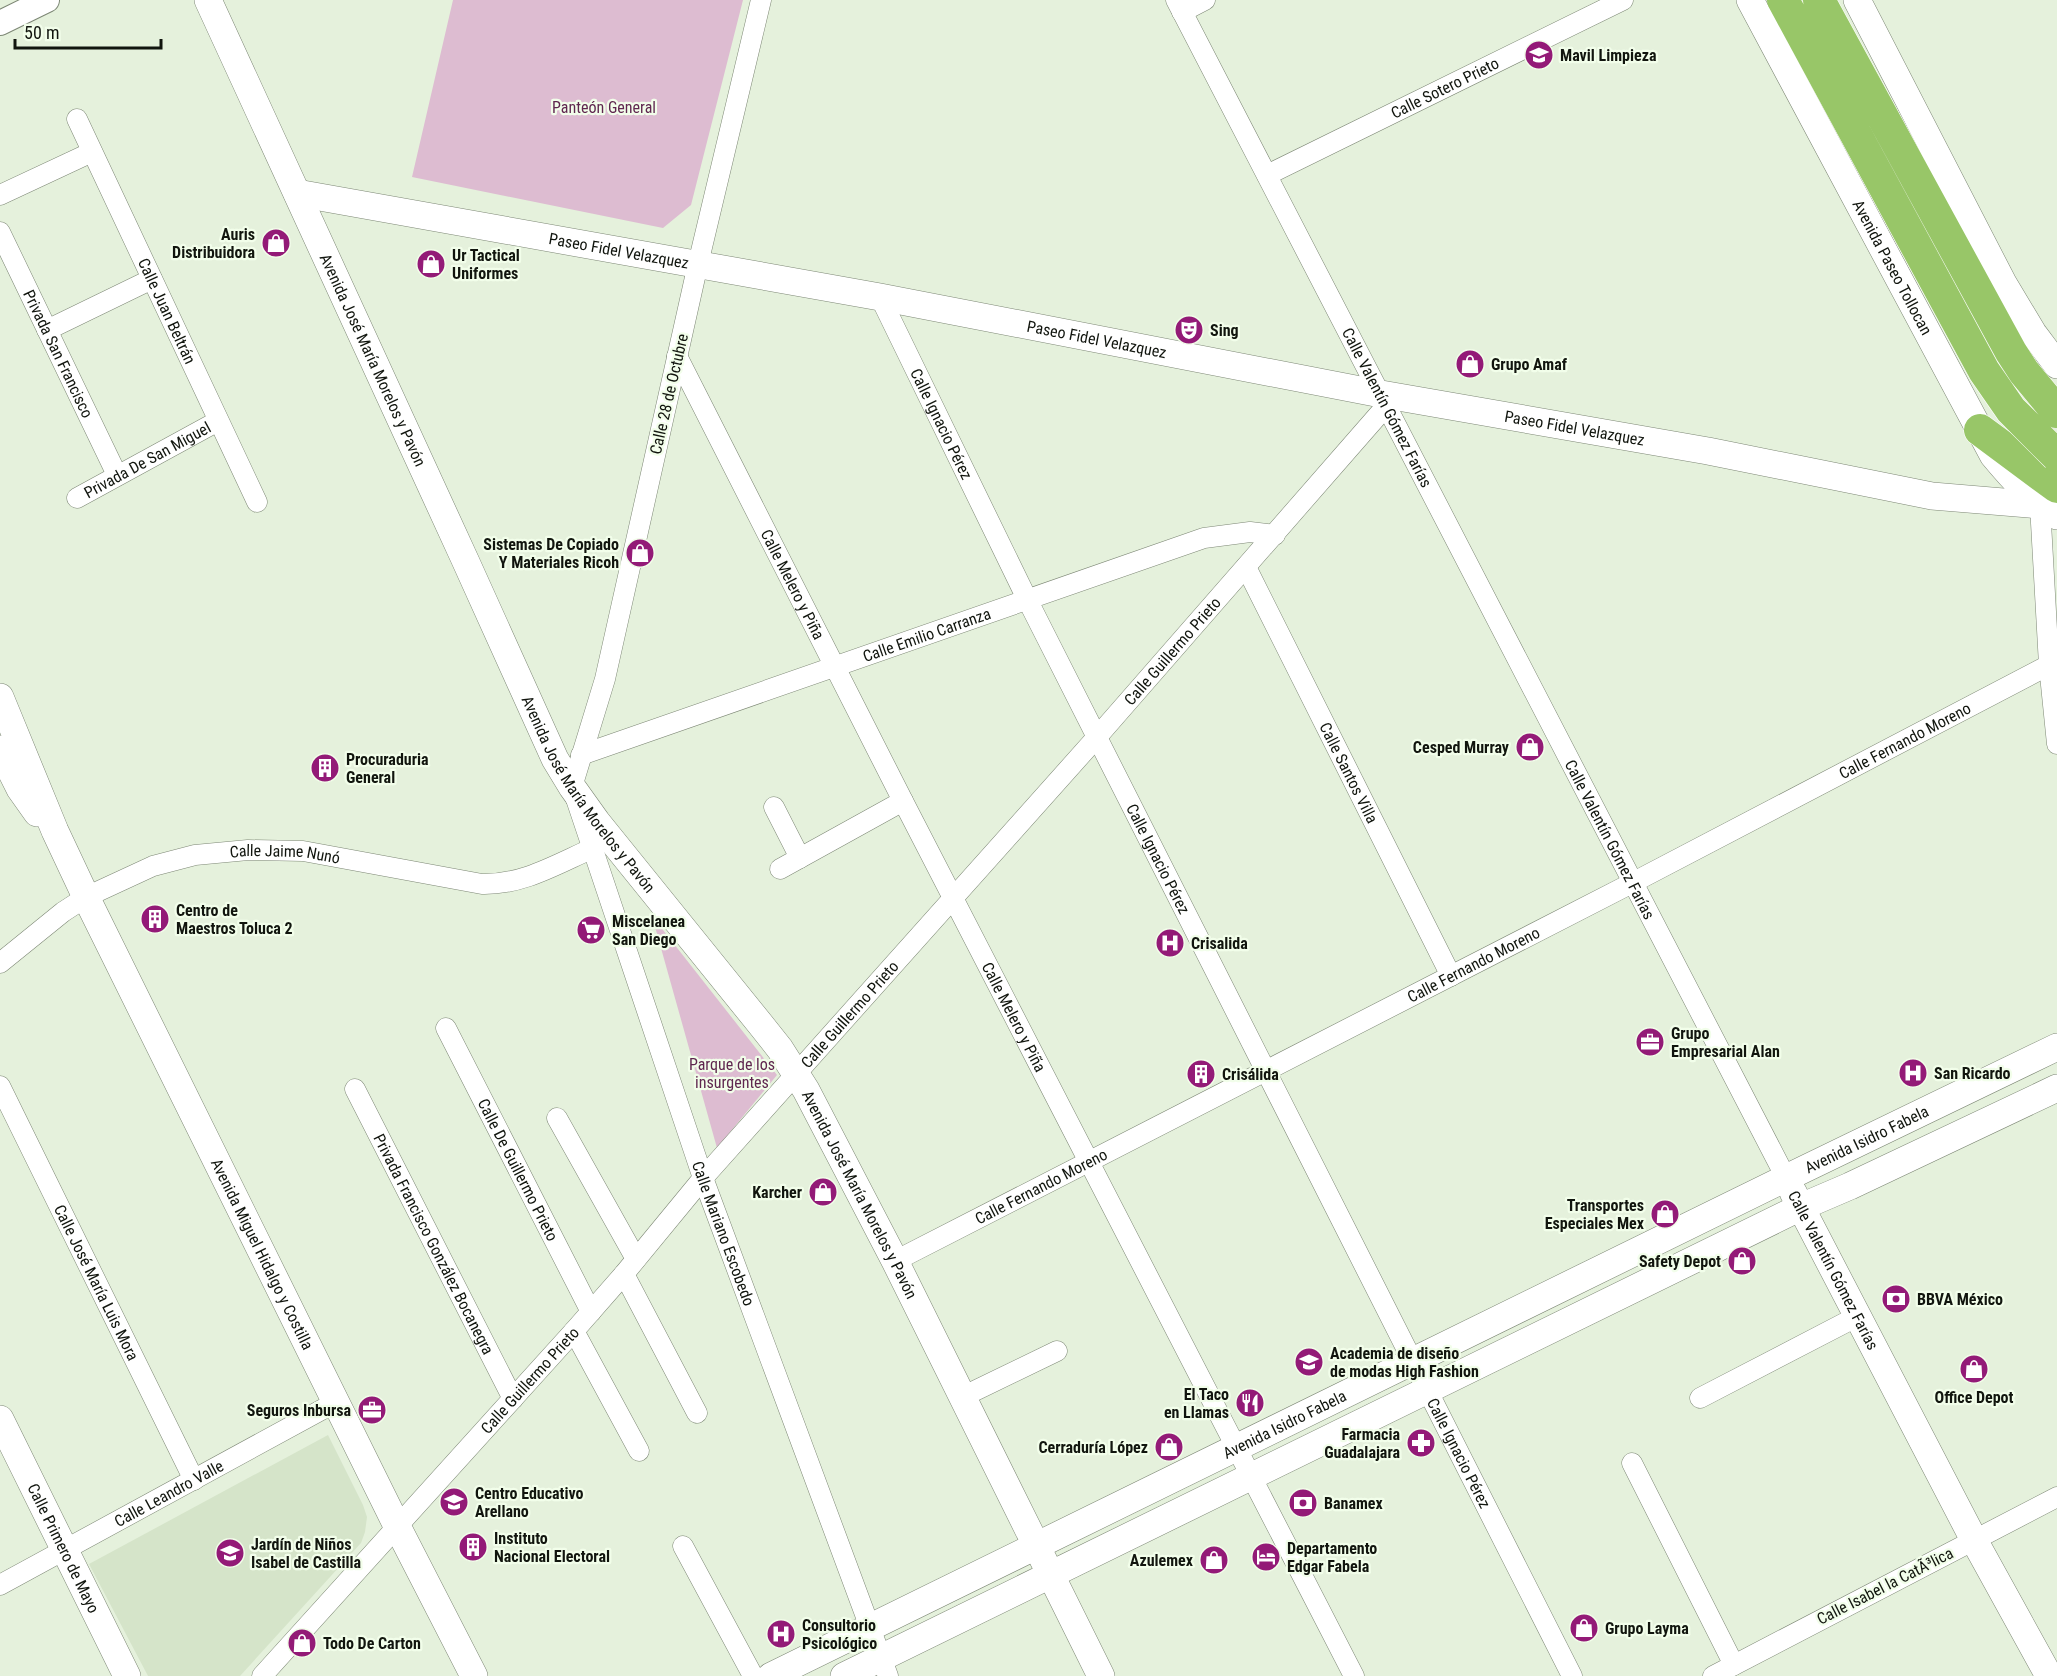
<svg xmlns="http://www.w3.org/2000/svg" width="2057" height="1676" font-family="'Roboto Condensed',sans-serif">
  <style>
    .built { fill: #d5e4c9 }
    .green { fill: #ddbcd1 }
    .lines { fill: none; stroke-linecap: round; stroke-linejoin: round }
    .minor-casing { stroke: #7d8775; stroke-width: 21 }
    .tertiary-casing { stroke: #7d8775; stroke-width: 26 }
    .secondary-casing { stroke: #7d8775; stroke-width: 28 }
    .trunk-casing { stroke: #fff; stroke-width: 33 }
    .minor { stroke: #fff; stroke-width: 20 }
    .tertiary { stroke: #fff; stroke-width: 24 }
    .secondary { stroke: #fff; stroke-width: 27 }
    .trunk { stroke: #98c668; stroke-width: 32 }
    .trunk-bridge-casing { stroke: #fff; stroke-width: 33; stroke-linecap: butt }
    .trunk-bridge { stroke: #98c668; stroke-width: 32 }
    .labels { text-anchor: middle; dominant-baseline: central; stroke-width: 4.5; stroke-linejoin: round; paint-order: stroke }
    .poi-label { font-size: 16px; font-weight: bold; fill: #11150e; stroke: #f2feea; text-anchor: start }
    .street-label { font-size: 16px; fill: #11150e; stroke: #f2feea }
    .park-label { font-size: 16px; fill: #5f264f; stroke: #f2feea }
  </style>
  <rect width="100%" height="100%" fill="#e5f1dc"/>
  <!-- built -->
  <path class="built" d="M328,1435L363,1505L367,1517L365,1532L361,1543L240,1676H148L89,1564Z"/>
  <!-- green -->
  <path class="green" d="M453,0H743L691,205L663,228L412,177Z
    M652,916L777,1075L717,1148Z"/>
  <g class="lines">
    <!-- minor casing -->
    <g class="minor-casing">
      <g id="minor">
        <path id="s1" d="M761,0L698,264L605,679L572,787L703,1178L888,1676"/>
        <path id="s2" d="M1176,0C1381,392 1581,786 1786,1178"/>
        <path d="M1182,12L1205,0"/>
        <path id="s3" d="M77,119L257,502"/>
        <path id="s4" d="M1267,175L1623,0"/>
        <path d="M0,195L92,152"/>
        <path id="s5" d="M0,232L117,475"/>
        <path id="s6" d="M880,297L1028,601L1572,1676"/>
        <path d="M47,330L152,279"/>
        <path id="s7" d="M677,356L903,801L1354,1676"/>
        <path id="s8" d="M77,498L218,421"/>
        <path d="M2040,505L2049,665L2057,744"/>
        <path id="s9" d="M1246,567L1451,976"/>
        <path id="s10" d="M581,755L1204,538L1250,532L1275,535"/>
        <path d="M774,807L800,858"/>
        <path d="M780,869L903,801"/>
        <path id="s11" d="M0,963L63,912L86,897L153,866L195,855L248,850L303,851L482,884C522,885 555,865 591,849"/>
        <path id="s12" d="M446,1028L591,1312"/>
        <path id="s13" d="M0,1086L194,1480"/>
        <path id="s14" d="M355,1089L513,1399"/>
        <path d="M557,1118L636,1259"/>
        <path id="s15" d="M895,1261L1632,883L2049,665"/>
        <path d="M624,1274L697,1413"/>
        <path d="M574,1331L639,1451"/>
        <path d="M962,1397L1057,1351"/>
        <path d="M1700,1398L1858,1316"/>
        <path d="M1632,1463L1734,1665"/>
        <path d="M683,1546L753,1676"/>
        <path id="s16" d="M0,1585L336,1402"/>
        <path id="s17" d="M262,1676L574,1331L624,1274L703,1178L1097,737L1387,405"/>
        <path d="M1713,1676L2057,1497"/>
      </g>
    </g>
    <!-- tertiary casing -->
    <g class="tertiary-casing">
      <path id="tertiary" d="M0,23L47,0"/>
    </g>
    <!-- secondary casing -->
    <g class="secondary-casing">
      <g id="secondary">
        <path id="s18" d="M208,0L466,562L555,759L572,787L597,822L761,1025L780,1049L806,1090L895,1261L1101,1676"/>
        <path id="s19" d="M1750,0L1993,455C2013,479 2031,499 2057,516"/>
        <path d="M1857,0L2003,283L2033,333L2057,365"/>
        <path id="s20" d="M297,193L880,297L1381,394L1708,451L1932,496L2040,505"/>
        <path id="s21" d="M0,697L55,831L86,897L398,1528L474,1676"/>
        <path d="M0,749L20,789L37,813"/>
        <path id="s22" d="M1793,1192L1974,1540L2049,1676"/>
        <path id="s23" d="M0,1419L127,1676"/>
        <path id="s24" d="M771,1676L1786,1178L2057,1047"/>
        <path d="M844,1676L1801,1207L1850,1186L2057,1088"/>
      </g>
    </g>
    <!-- trunk casing -->
    <g class="trunk-casing">
      <path id="trunk" d="M1980,430L2057,487"/>
    </g>
    <!-- minor -->
    <use href="#minor" class="minor"/>
    <!-- tertiary -->
    <use href="#tertiary" class="tertiary"/>
    <!-- secondary -->
    <use href="#secondary" class="secondary"/>
    <!-- trunk -->
    <use href="#trunk" class="trunk"/>
    <!-- trunk-bridge casing -->
    <g class="trunk-bridge-casing">
      <path id="trunk-bridge" d="M1783,0L1984,371L2011,410L2057,456
        M1819,0L2011,352L2024,372L2057,412"/>
    </g>
    <!-- trunk-bridge -->
    <use href="#trunk-bridge" class="trunk-bridge"/>
  </g>
  <!-- icons -->
  <defs>
    <g id="school-disc" transform="scale(1.5)"><circle r="9.5" fill="#931a77" stroke="#f2feea"/><path d="M0-5L7-2L0 1L-7-2ZM-4 1L0 2.5L4 1V4Q0 6-4 4Z" fill="#fff"/></g>
    <g id="shop-disc" transform="scale(1.5)"><circle r="9.5" fill="#931a77" stroke="#f2feea"/><path d="M-5-2.5h2.3a2.7 3.5 0 0 1 5.4 0H5L5.5 6h-11ZM-1.5-2.5h3a1.5 2.3 0 0 0-3 0Z" fill="#fff"/></g>
    <g id="theatre-disc" transform="scale(1.5)"><circle r="9.5" fill="#931a77" stroke="#f2feea"/><path d="M-5-5.5Q0-4 5-5.5V0Q5 5 0 6Q-5 5-5 0ZM-3.3-2.5H-1v1.5H-3.3ZM1-2.5H3.3v1.5H1ZM-2.8 1Q0 5.5 2.8 1Z" fill="#fff"/></g>
    <g id="building-disc" transform="scale(1.5)"><circle r="9.5" fill="#931a77" stroke="#f2feea"/><path d="M-4-6H4V6H1V3H-1V6H-4ZM-2.5-4.3h1.7v1.8h-1.7ZM.8-4.3h1.7v1.8H.8ZM-2.5-1h1.7V.8h-1.7ZM.8-1h1.7V.8H.8Z" fill="#fff"/></g>
    <g id="supermarket-disc" transform="scale(1.5)"><circle r="9.5" fill="#931a77" stroke="#f2feea"/><path d="M-6-5.5h2.5l.6 2H6L4.5 2H-2.5L-4.4-4H-6ZM-1.5 3.2a1.3 1.3 0 1 0 .1 0ZM3 3.2a1.3 1.3 0 1 0 .1 0Z" fill="#fff"/></g>
    <g id="hospital-disc" transform="scale(1.5)"><circle r="9.5" fill="#931a77" stroke="#f2feea"/><path d="M-5-5h3v3.5h4V-5h3V5h-3V1.5h-4V5h-3Z" fill="#fff"/></g>
    <g id="office-disc" transform="scale(1.5)"><circle r="9.5" fill="#931a77" stroke="#f2feea"/><path d="M-6-3h4V-5.5h4V-3h4V5H-6ZM-1-4.5V-3h2v-1.5ZM-6 0V1H6V0Z" fill="#fff"/></g>
    <g id="bank-disc" transform="scale(1.5)"><circle r="9.5" fill="#931a77" stroke="#f2feea"/><path d="M-6-4H6V4H-6ZM0-2.3a2.3 2.3 0 1 0 0 4.6a2.3 2.3 0 1 0 0-4.6Z" fill="#fff"/></g>
    <g id="university-disc" transform="scale(1.5)"><circle r="9.5" fill="#931a77" stroke="#f2feea"/><path d="M0-5L7-2L0 1L-7-2ZM-4 1L0 2.5L4 1V4Q0 6-4 4Z" fill="#fff"/></g>
    <g id="restaurant-disc" transform="scale(1.5)"><circle r="9.5" fill="#931a77" stroke="#f2feea"/><path d="M-5-6h1v4h1v-4h1v4h1v-4h1v5L-1.5 .5V6h-2V.5L-5-1ZM5-6V6H3V1.5H1.5Q1.5-4 5-6Z" fill="#fff"/></g>
    <g id="pharmacy-disc" transform="scale(1.5)"><circle r="9.5" fill="#931a77" stroke="#f2feea"/><path d="M-2-6h4v4h4v4h-4v4h-4v-4h-4v-4h4Z" fill="#fff"/></g>
    <g id="hotel-disc" transform="scale(1.5)"><circle r="9.5" fill="#931a77" stroke="#f2feea"/><path d="M-6-4.5h1.5V1H6V5H4.5V3h-9V5H-6ZM-4 0a1.8 1.8 0 1 1 3.6 0ZM.5 0V-2.5h3Q6-2.5 6 0Z" fill="#fff"/></g>
  </defs>
  <g fill-rule="evenodd">
    <use href="#school-disc" x="1539" y="55"/>
    <use href="#shop-disc" x="276" y="243"/>
    <use href="#shop-disc" x="431" y="264"/>
    <use href="#theatre-disc" x="1189" y="330"/>
    <use href="#shop-disc" x="1470" y="364"/>
    <use href="#shop-disc" x="640" y="553"/>
    <use href="#shop-disc" x="1530" y="747"/>
    <use href="#building-disc" x="325" y="768"/>
    <use href="#building-disc" x="155" y="919"/>
    <use href="#supermarket-disc" x="591" y="930"/>
    <use href="#hospital-disc" x="1170" y="943"/>
    <use href="#office-disc" x="1650" y="1042"/>
    <use href="#hospital-disc" x="1913" y="1073"/>
    <use href="#building-disc" x="1201" y="1074"/>
    <use href="#shop-disc" x="823" y="1192"/>
    <use href="#shop-disc" x="1665" y="1214"/>
    <use href="#shop-disc" x="1742" y="1261"/>
    <use href="#bank-disc" x="1896" y="1299"/>
    <use href="#university-disc" x="1309" y="1362"/>
    <use href="#shop-disc" x="1974" y="1369"/>
    <use href="#restaurant-disc" x="1250" y="1403"/>
    <use href="#office-disc" x="372" y="1410"/>
    <use href="#pharmacy-disc" x="1421" y="1443"/>
    <use href="#shop-disc" x="1169" y="1447"/>
    <use href="#school-disc" x="454" y="1502"/>
    <use href="#bank-disc" x="1303" y="1503"/>
    <use href="#building-disc" x="473" y="1547"/>
    <use href="#school-disc" x="230" y="1553"/>
    <use href="#hotel-disc" x="1266" y="1557"/>
    <use href="#shop-disc" x="1214" y="1560"/>
    <use href="#shop-disc" x="1584" y="1628"/>
    <use href="#hospital-disc" x="781" y="1634"/>
    <use href="#shop-disc" x="302" y="1643"/>
  </g>
  <g class="labels">
    <!-- poi labels -->
    <g class="poi-label">
      <text x="1560" y="55">Mavil Limpieza</text>
      <text x="255" y="234" text-anchor="end">Auris<tspan x="255" dy="18">Distribuidora</tspan></text>
      <text x="452" y="255">Ur Tactical<tspan x="452" dy="18">Uniformes</tspan></text>
      <text x="1210" y="330">Sing</text>
      <text x="1491" y="364">Grupo Amaf</text>
      <text x="619" y="544" text-anchor="end">Sistemas De Copiado<tspan x="619" dy="18">Y Materiales Ricoh</tspan></text>
      <text x="1509" y="747" text-anchor="end">Cesped Murray</text>
      <text x="346" y="759">Procuraduria<tspan x="346" dy="18">General</tspan></text>
      <text x="176" y="910">Centro de<tspan x="176" dy="18">Maestros Toluca 2</tspan></text>
      <text x="612" y="921">Miscelanea<tspan x="612" dy="18">San Diego</tspan></text>
      <text x="1191" y="943">Crisalida</text>
      <text x="1671" y="1033">Grupo<tspan x="1671" dy="18">Empresarial Alan</tspan></text>
      <text x="1934" y="1073">San Ricardo</text>
      <text x="1222" y="1074">Crisálida</text>
      <text x="802" y="1192" text-anchor="end">Karcher</text>
      <text x="1644" y="1205" text-anchor="end">Transportes<tspan x="1644" dy="18">Especiales Mex</tspan></text>
      <text x="1721" y="1261" text-anchor="end">Safety Depot</text>
      <text x="1917" y="1299">BBVA México</text>
      <text x="1330" y="1353">Academia de diseño<tspan x="1330" dy="18">de modas High Fashion</tspan></text>
      <text x="1229" y="1394" text-anchor="end">El Taco<tspan x="1229" dy="18">en Llamas</tspan></text>
      <text x="1974" y="1397" text-anchor="middle">Office Depot</text>
      <text x="351" y="1410" text-anchor="end">Seguros Inbursa</text>
      <text x="1400" y="1434" text-anchor="end">Farmacia<tspan x="1400" dy="18">Guadalajara</tspan></text>
      <text x="1148" y="1447" text-anchor="end">Cerraduría López</text>
      <text x="475" y="1493">Centro Educativo<tspan x="475" dy="18">Arellano</tspan></text>
      <text x="1324" y="1503">Banamex</text>
      <text x="494" y="1538">Instituto<tspan x="494" dy="18">Nacional Electoral</tspan></text>
      <text x="251" y="1544">Jardín de Niños<tspan x="251" dy="18">Isabel de Castilla</tspan></text>
      <text x="1287" y="1548">Departamento<tspan x="1287" dy="18">Edgar Fabela</tspan></text>
      <text x="1193" y="1560" text-anchor="end">Azulemex</text>
      <text x="802" y="1625">Consultorio<tspan x="802" dy="18">Psicológico</tspan></text>
      <text x="1605" y="1628">Grupo Layma</text>
      <text x="323" y="1643">Todo De Carton</text>
    </g>
    <!-- street labels -->
    <g class="street-label">
      <text stroke="none"><textPath href="#s4" startOffset="198">Calle Sotero Prieto</textPath></text>
      <text stroke="none"><textPath href="#s20" startOffset="327">Paseo Fidel Velazquez</textPath></text>
      <text stroke="none"><textPath href="#s19" startOffset="303">Avenida Paseo Tollocan</textPath></text>
      <text stroke="none"><textPath href="#s3" startOffset="212">Calle Juan Beltrán</textPath></text>
      <text stroke="none"><textPath href="#s20" startOffset="813">Paseo Fidel Velazquez</textPath></text>
      <text stroke="none"><textPath href="#s5" startOffset="135">Privada San Francisco</textPath></text>
      <text stroke="none"><textPath href="#s18" startOffset="396">Avenida José María Morelos y Pavón</textPath></text>
      <text transform="translate(669 394) rotate(-77)">Calle 28 de Octubre</text>
      <text stroke="none"><textPath href="#s2" startOffset="459">Calle Valentín Gómez Farías</textPath></text>
      <text stroke="none"><textPath href="#s6" startOffset="141">Calle Ignacio Pérez</textPath></text>
      <text stroke="none"><textPath href="#s20" startOffset="1299">Paseo Fidel Velazquez</textPath></text>
      <text stroke="none"><textPath href="#s8" startOffset="80">Privada De San Miguel</textPath></text>
      <text stroke="none"><textPath href="#s7" startOffset="256">Calle Melero y Piña</textPath></text>
      <text stroke="none"><textPath href="#s10" startOffset="366">Calle Emilio Carranza</textPath></text>
      <text stroke="none"><textPath href="#s17" startOffset="1371">Calle Guillermo Prieto</textPath></text>
      <text stroke="none"><textPath href="#s15" startOffset="1136">Calle Fernando Moreno</textPath></text>
      <text stroke="none"><textPath href="#s9" startOffset="230">Calle Santos Villa</textPath></text>
      <text stroke="none"><textPath href="#s18" startOffset="882">Avenida José María Morelos y Pavón</textPath></text>
      <text stroke="none"><textPath href="#s2" startOffset="945">Calle Valentín Gómez Farías</textPath></text>
      <text stroke="none"><textPath href="#s11" startOffset="316">Calle Jaime Nunó</textPath></text>
      <text stroke="none"><textPath href="#s6" startOffset="627">Calle Ignacio Pérez</textPath></text>
      <text stroke="none"><textPath href="#s15" startOffset="650">Calle Fernando Moreno</textPath></text>
      <text stroke="none"><textPath href="#s17" startOffset="885">Calle Guillermo Prieto</textPath></text>
      <text stroke="none"><textPath href="#s7" startOffset="742">Calle Melero y Piña</textPath></text>
      <text stroke="none"><textPath href="#s24" startOffset="1220">Avenida Isidro Fabela</textPath></text>
      <text stroke="none"><textPath href="#s12" startOffset="159">Calle De Guillermo Prieto</textPath></text>
      <text stroke="none"><textPath href="#s15" startOffset="164">Calle Fernando Moreno</textPath></text>
      <text stroke="none"><textPath href="#s18" startOffset="1368">Avenida José María Morelos y Pavón</textPath></text>
      <text stroke="none"><textPath href="#s1" startOffset="1281">Calle Mariano Escobedo</textPath></text>
      <text stroke="none"><textPath href="#s14" startOffset="174">Privada Francisco González Bocanegra</textPath></text>
      <text stroke="none"><textPath href="#s21" startOffset="616">Avenida Miguel Hidalgo y Costilla</textPath></text>
      <text stroke="none"><textPath href="#s22" startOffset="88">Calle Valentín Gómez Farías</textPath></text>
      <text stroke="none"><textPath href="#s13" startOffset="219">Calle José María Luis Mora</textPath></text>
      <text stroke="none"><textPath href="#s17" startOffset="399">Calle Guillermo Prieto</textPath></text>
      <text stroke="none"><textPath href="#s24" startOffset="572">Avenida Isidro Fabela</textPath></text>
      <text stroke="none"><textPath href="#s6" startOffset="1293">Calle Ignacio Pérez</textPath></text>
      <text stroke="none"><textPath href="#s16" startOffset="192">Calle Leandro Valle</textPath></text>
      <text stroke="none"><textPath href="#s23" startOffset="144">Calle Primero de Mayo</textPath></text>
      <text transform="translate(1885 1586) rotate(-27)">Calle Isabel la CatÃ³lica</text>
    </g>
    <!-- park labels -->
    <g class="park-label">
      <text x="604" y="107">Panteón General</text>
      <text x="732" y="1064">Parque de los<tspan x="732" dy="18">insurgentes</tspan></text>
    </g>
  </g>
  <!-- scale -->
  <path d="M15 39v9h146v-9" fill="none" stroke="#11150e" stroke-width="3"/>
  <text x="24" y="39" font-size="18" fill="#11150e" stroke="#f2feea" stroke-width="4.5" paint-order="stroke">50 m</text>
</svg>
